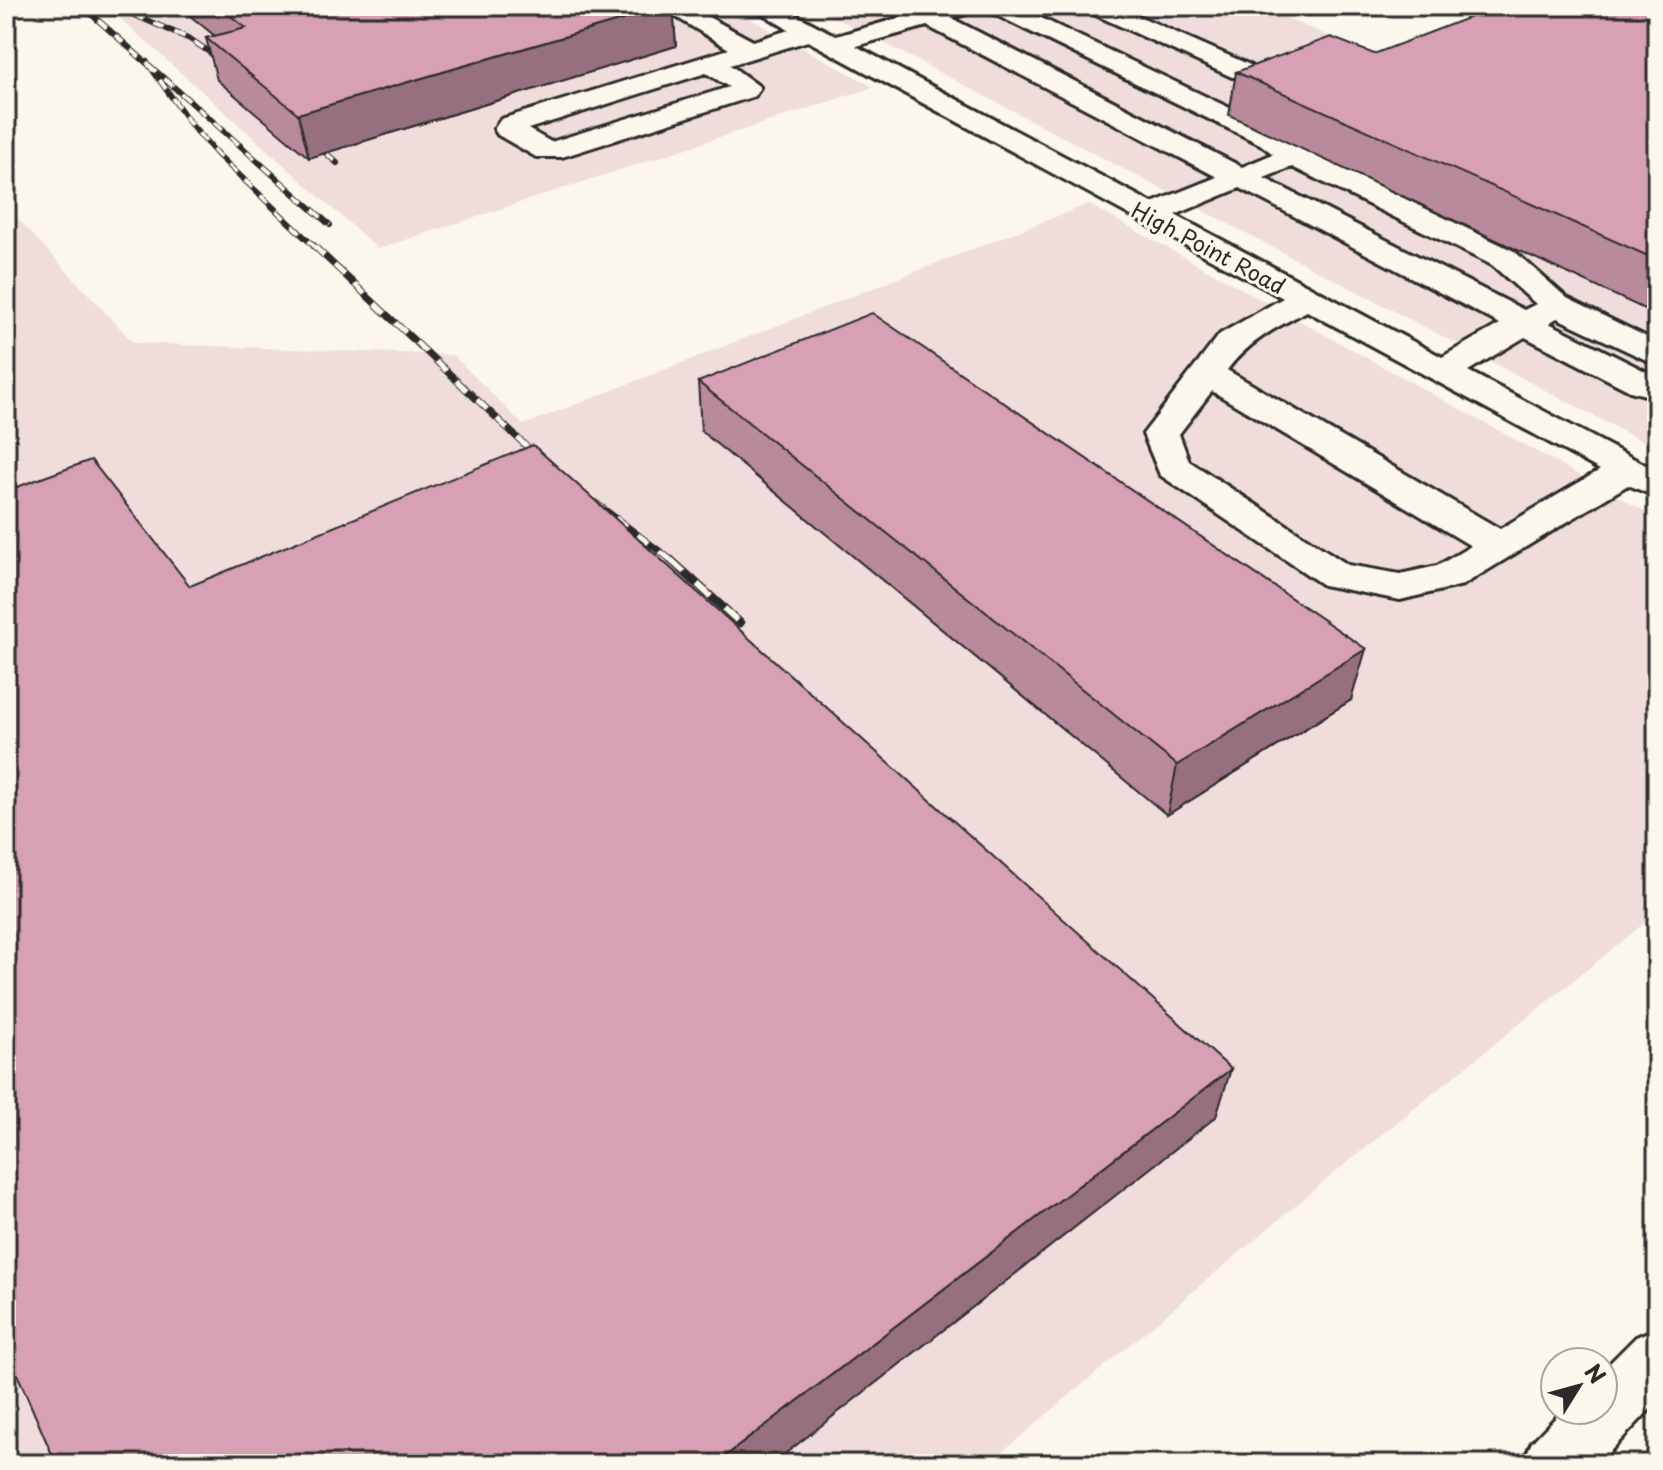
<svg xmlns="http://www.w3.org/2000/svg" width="1663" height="1470" font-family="'Playpen Sans',sans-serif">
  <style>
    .built { fill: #f0dddb }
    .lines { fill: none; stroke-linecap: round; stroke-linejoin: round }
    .minor-casing { stroke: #2b2b2b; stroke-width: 6 }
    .major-casing { stroke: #2b2b2b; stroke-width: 6 }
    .minor { fill: #fbf7ec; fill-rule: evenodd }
    .major { fill: #fbf7ec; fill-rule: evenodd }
    .rail-far2-casing { stroke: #2b2b2b; stroke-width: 6 }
    .rail-far1-casing { stroke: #2b2b2b; stroke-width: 7 }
    .rail-casing { stroke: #2b2b2b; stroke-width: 9 }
    .rail-far2 { stroke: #fbf7ec; stroke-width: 4; stroke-dasharray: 11; stroke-linecap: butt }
    .rail-far1 { stroke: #fbf7ec; stroke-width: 5; stroke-dasharray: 14; stroke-linecap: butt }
    .rail { stroke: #fbf7ec; stroke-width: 6; stroke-dasharray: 18; stroke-linecap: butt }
    .wall { fill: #b98a9b; stroke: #2b2b2b; stroke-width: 2 }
    .shaded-wall { fill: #96707e; stroke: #2b2b2b; stroke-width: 2 }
    .building { fill: #d7a0b4; stroke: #2b2b2b; stroke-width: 2 }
    .labels { text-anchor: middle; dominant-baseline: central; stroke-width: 6; stroke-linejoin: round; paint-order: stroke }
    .far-street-label { font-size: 22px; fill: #2b2b2b; stroke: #fbf7ec }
  </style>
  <rect width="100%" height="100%" fill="#fbf7ec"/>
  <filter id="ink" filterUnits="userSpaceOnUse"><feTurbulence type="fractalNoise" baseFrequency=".0125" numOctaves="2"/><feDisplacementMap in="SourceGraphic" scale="16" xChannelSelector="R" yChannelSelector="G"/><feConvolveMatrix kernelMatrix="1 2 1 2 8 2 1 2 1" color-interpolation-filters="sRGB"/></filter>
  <g filter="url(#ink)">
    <!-- built -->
    <path class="built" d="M106,6H727L874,87L378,249Z
      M824,6H1257L1396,64L1657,6V449L817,8Z
      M1088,204L1657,518V913L1333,1174L988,1464H6V206L134,343L453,355L523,425Z"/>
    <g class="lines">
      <!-- minor casing -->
      <g class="minor-casing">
        <path id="minor" d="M658,6H688L753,41L789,30L750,6H780L836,36L941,6H967L966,14L951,18L1242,167L1273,154L1260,144L988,11L985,6H1016L1280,132L1303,150L1514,251L1567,298L1657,342V365L1557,318L1549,323L1657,377V398L1630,391L1525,337L1468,371L1657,471V497L1628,485L1463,585L1400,600L1323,585L1160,475L1143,434L1220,334L1283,298L808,41L730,65L760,87L755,96L562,157H536L498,135L494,129L501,119L729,49ZM927,26L1217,177L1152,203L856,46ZM706,73L729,87L551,142L528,129ZM1292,167L1492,265L1536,304L1524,310L1264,178ZM1240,188L1500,324L1442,357L1175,215ZM1307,311L1600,470L1500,529L1227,370C1249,341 1275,328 1307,311ZM1212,391L1471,546L1437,566L1400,574L1348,565L1189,461L1179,434Z
          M1084,6H1116L1250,65L1254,71L1250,77H1232L1087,11Z"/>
      </g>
      <!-- major casing -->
      <g class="major-casing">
        <path id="major" d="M1657,1328V1402L1598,1464H1522L1532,1442L1563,1410H1603V1370L1636,1337Z"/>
      </g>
      <!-- minor -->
      <use href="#minor" class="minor"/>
      <!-- major -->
      <use href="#major" class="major"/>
      <!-- rail-far2 casing -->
      <g class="rail-far2-casing">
        <path id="rail-far2" d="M82,6L330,225
          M114,6L190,39L227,64
          M147,62L192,126L217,154L316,248
          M310,139L337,163"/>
      </g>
      <!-- rail-far1 casing -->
      <g class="rail-far1-casing">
        <path id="rail-far1" d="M314,246L542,461
          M593,501L674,562"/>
      </g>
      <!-- rail casing -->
      <g class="rail-casing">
        <path id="rail" d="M671,560L740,623"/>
      </g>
      <!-- rail-far2 -->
      <use href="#rail-far2" class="rail-far2"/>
      <!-- rail-far1 -->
      <use href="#rail-far1" class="rail-far1"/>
      <!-- rail -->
      <use href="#rail" class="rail"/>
    </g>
    <!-- wall -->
    <path class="wall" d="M178,6H673L676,46L309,158L217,80L206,38L215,36Z
      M1657,6V315L1229,115L1236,72L1374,54Z
      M698,382L1351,700L1167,815L701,431Z"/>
    <!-- shaded-wall -->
    <path class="shaded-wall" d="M670,6H673L676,46L309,158L298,114Z
      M1366,649L1351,700L1167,815L1177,765Z
      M1231,1069L1216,1117L772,1464H715Z"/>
    <!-- building -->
    <path class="building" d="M218,6H670L298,114L206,38L246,28Z
      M1499,6H1657V260L1236,72L1331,37L1374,54Z
      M872,313L1366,649L1177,765L698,382Z
      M533,445L1231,1069L715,1464H56L6,1348V491L91,460L190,586Z"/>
  </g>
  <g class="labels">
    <!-- far-street labels -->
    <g class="far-street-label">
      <text transform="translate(1209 247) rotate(28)">High Point Road</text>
    </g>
  </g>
  <!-- margin -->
  <rect width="1663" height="1470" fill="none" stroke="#fbf7ec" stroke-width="32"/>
  <rect x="16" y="16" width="1631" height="1438" fill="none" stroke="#2b2b2b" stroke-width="3" filter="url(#ink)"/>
  <!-- north arrow -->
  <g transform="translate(1579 1386) rotate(53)"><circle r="38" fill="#fbf7ec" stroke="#a8a59f" stroke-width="2"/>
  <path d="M0-6L14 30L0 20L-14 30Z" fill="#2b2b2b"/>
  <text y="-12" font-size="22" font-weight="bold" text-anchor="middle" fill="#2b2b2b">N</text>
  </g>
</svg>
